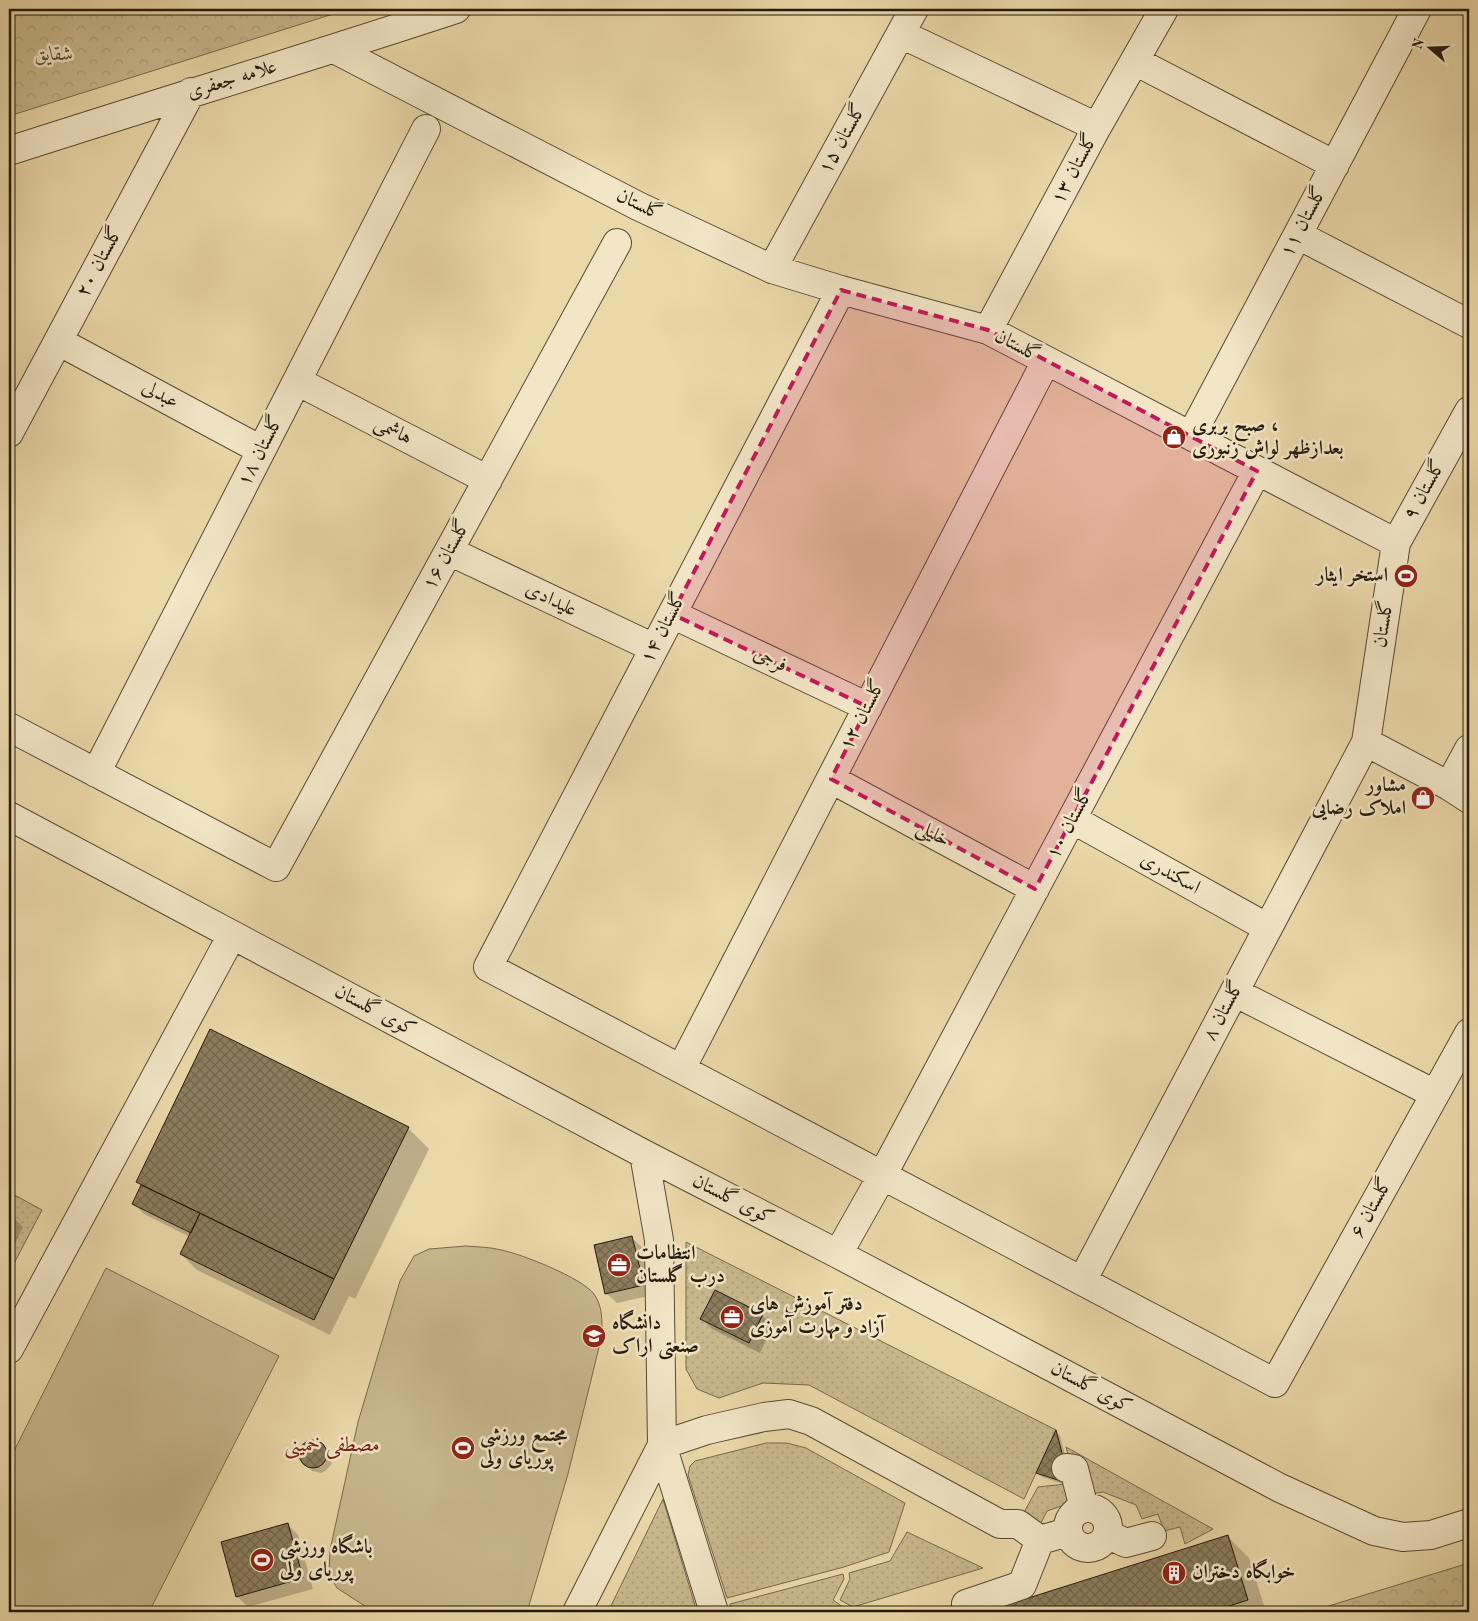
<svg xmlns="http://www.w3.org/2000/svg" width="1478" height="1621" font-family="'Old Standard TT',Amiri,serif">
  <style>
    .grass { fill: url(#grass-dots); stroke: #77694e }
    .forest { fill: url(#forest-crowns); stroke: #77694e }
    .park { fill: #c9b88e; stroke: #77694e }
    .shadow { fill: #0003 }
    .building { fill: url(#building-cross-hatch); stroke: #251a0d }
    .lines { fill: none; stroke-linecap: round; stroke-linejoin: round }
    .minor-casing { stroke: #564a34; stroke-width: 30 }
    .minor { stroke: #f2e6c7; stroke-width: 28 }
    .marked { fill: #c2185b; fill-opacity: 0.2; stroke: #c2185b; stroke-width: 4; stroke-dasharray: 10 6; stroke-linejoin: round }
    .labels { text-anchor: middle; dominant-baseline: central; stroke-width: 5; stroke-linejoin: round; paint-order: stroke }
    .park-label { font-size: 20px; font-style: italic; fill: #564934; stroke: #f2e6c7 }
    .street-label { font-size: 20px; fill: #251a0d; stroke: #f2e6c7 }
    .poi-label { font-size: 20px; font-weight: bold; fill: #251a0d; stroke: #f2e6c7; text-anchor: start }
    .neighbourhood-label { font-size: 21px; fill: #7a1f14; stroke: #f2e6c7 }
  </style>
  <defs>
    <pattern id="grass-dots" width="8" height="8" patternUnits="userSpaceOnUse" patternTransform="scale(1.25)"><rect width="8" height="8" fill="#c9b88e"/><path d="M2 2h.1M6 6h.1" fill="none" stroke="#ac9e79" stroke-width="1.8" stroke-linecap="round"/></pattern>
    <pattern id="forest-crowns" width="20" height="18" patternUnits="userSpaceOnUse" patternTransform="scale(1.25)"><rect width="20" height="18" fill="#c9b88e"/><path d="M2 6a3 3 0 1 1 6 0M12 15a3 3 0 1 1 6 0" fill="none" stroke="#ac9e79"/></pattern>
    <pattern id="building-cross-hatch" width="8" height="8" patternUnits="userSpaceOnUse" patternTransform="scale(1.25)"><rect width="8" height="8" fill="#8c7d5e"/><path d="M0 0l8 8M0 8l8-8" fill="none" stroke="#72664c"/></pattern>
  </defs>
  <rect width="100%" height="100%" fill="#ebd8a9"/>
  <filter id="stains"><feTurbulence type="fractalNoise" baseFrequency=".004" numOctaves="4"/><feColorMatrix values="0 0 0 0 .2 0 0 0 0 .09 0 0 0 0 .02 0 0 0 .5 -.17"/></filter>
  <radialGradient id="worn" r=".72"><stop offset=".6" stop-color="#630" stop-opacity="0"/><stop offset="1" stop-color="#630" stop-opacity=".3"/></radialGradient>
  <!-- grass -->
  <path class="grass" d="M9,1192L42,1210L9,1273Z
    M686,1242L1056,1430L1024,1499L809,1385L763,1383L719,1398L697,1389L686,1369Z
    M766,1443H787L806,1448L905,1503L889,1552L844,1567L727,1598L688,1475L690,1466L695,1461Z
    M1066,1447L1213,1529L1185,1544L1180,1527L1164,1531L1158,1514L1142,1519L1136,1505L1103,1492L1092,1494L1069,1457Z
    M1066,1484L1070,1503L1047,1511L1041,1523L1023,1514L1038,1487Z
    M663,1499L697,1612H608Z
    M907,1532L983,1568L853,1607L840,1600L850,1579L849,1573L890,1561Z
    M843,1574L844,1579L833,1600L850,1612H732L730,1604Z"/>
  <!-- forest -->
  <path class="forest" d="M9,9H349L9,116Z
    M1469,1563V1612H1309Z"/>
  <!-- park -->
  <path class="park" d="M466,1246C478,1247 490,1247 501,1250C522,1254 582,1278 594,1294C603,1307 602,1321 602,1335L568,1474L527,1612H374L337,1588L329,1574L330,1550L358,1422L400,1281L414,1256L429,1249Z
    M106,1268L279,1356L149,1612H25L9,1604V1461Z"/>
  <!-- shadow -->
  <path class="shadow" d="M408,1128L429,1149L355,1299L349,1296L330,1335L197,1270L181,1254L190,1237L144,1214L133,1203L142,1186L137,1182Z
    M9,1213L23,1227L9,1256Z
    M632,1238L643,1248L653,1295L617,1303L606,1293Z
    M715,1292L762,1315L773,1326L760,1353L712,1329L702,1319Z
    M1056,1432L1060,1436L1072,1481L1066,1485L1042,1477L1037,1473Z
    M309,1441L318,1442L330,1453L332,1461L331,1465L325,1471L321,1473L312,1471L301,1459L300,1450L302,1447Z
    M288,1525L298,1535L313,1589L248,1607L237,1596Z
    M1228,1537L1249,1558L1266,1612H1006L1004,1606Z"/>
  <!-- building -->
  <path class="building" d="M210,1029L409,1127L334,1279L136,1182Z
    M141,1185L200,1213L191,1233L132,1204Z
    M200,1213L334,1279L314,1320L180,1254Z
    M632,1236L644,1285L605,1294L594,1245Z
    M715,1290L763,1314L749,1343L700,1319Z
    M1056,1430L1068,1476L1061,1481L1036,1473Z
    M299 1454a14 14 0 1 1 28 0a14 14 0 1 1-28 0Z
    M288,1523L303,1578L236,1597L221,1542Z
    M1228,1535L1248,1600L1210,1612H1005L1003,1606Z"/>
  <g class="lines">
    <!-- minor casing -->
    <g class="minor-casing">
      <path id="minor" d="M901,34L1097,127
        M334,49L638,206L772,269L841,290L988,330L1396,543L1366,742L1449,786L1469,799
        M1135,61L1335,165
        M9,151C158,103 307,58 456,9
        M1298,235L1469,324
        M772,269L914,9
        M841,290L488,967L1275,1383L1469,1033
        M988,330L1097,127L1164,9
        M58,341L261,450
        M297,381L488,480
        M9,433L191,92
        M1191,436L1417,9
        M1396,543L1469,411
        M449,551L654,648
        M672,614L868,707
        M9,727L276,867L617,243
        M96,773L426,129
        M831,779L1035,889
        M1449,786L1469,749
        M9,816L644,1154L838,1254L1280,1488L1374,1531L1403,1537L1431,1535L1469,1523
        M1072,819L1268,928
        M1234,992L1435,1094
        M681,1069L1046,361
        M838,1254L882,1176L1257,471
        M1082,1281L1366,742
        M9,1349L232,935
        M1066,1468L1074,1469L1084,1508
        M1068 1528a20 20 0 1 1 40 0a20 20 0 1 1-40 0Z
        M1107,1534L1126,1543L1152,1536
        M966,1604L1022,1585L1040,1540
        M577,1612L662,1445L659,1240L644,1154
        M714,1612L662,1445L707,1430L764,1417L789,1414L811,1421L1000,1524H1018L1040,1540L1068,1532"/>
    </g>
    <!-- minor -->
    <use href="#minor" class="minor"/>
  </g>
  <!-- marked area -->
  <path class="marked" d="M841,290L988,330L1257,471L1035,889L831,779L868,707L672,614Z"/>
  <!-- icons -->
  <defs>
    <g id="shop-disc" transform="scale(1.25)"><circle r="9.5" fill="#8f2418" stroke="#f2e6c7"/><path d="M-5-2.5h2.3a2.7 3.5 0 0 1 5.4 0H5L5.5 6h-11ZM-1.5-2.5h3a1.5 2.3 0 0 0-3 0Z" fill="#fff"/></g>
    <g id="stadium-disc" transform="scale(1.25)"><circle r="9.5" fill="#8f2418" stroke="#f2e6c7"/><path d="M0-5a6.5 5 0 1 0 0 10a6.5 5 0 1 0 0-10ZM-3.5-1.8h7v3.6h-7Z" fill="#fff"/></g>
    <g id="office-disc" transform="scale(1.25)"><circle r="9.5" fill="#8f2418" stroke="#f2e6c7"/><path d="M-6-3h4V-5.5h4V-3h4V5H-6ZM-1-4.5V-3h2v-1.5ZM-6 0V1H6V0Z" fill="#fff"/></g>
    <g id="university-disc" transform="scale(1.25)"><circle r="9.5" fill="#8f2418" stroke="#f2e6c7"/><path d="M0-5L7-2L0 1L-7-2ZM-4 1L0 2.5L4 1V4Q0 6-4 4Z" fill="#fff"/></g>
    <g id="building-disc" transform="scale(1.25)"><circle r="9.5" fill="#8f2418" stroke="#f2e6c7"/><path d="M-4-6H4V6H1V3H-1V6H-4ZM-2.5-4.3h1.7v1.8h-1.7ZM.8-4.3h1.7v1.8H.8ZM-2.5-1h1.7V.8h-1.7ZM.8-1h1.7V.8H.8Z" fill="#fff"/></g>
  </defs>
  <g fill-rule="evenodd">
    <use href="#shop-disc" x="1174" y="437"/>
    <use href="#stadium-disc" x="1406" y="576"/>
    <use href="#shop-disc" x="1423" y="798"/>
    <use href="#office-disc" x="619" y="1265"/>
    <use href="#office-disc" x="732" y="1317"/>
    <use href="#university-disc" x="594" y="1336"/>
    <use href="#stadium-disc" x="463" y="1448"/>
    <use href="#stadium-disc" x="262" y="1560"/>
    <use href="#building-disc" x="1174" y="1573"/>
  </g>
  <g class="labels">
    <!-- park labels -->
    <g class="park-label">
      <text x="54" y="55">شقایق</text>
    </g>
    <!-- street labels -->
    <g class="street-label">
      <text transform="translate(232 80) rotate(-17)">علامه جعفری</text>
      <text transform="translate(843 139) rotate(-61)">گلستان ۱۵</text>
      <text transform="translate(1075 169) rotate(-62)">گلستان ۱۳</text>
      <text transform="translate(639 205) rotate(26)">گلستان</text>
      <text transform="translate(1304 222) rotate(-62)">گلستان ۱۱</text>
      <text transform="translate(100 262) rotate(-62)">گلستان ۲۰</text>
      <text transform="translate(1017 346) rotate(28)">گلستان</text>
      <text transform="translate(160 395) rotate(28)">عبدلی</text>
      <text transform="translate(393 431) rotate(27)">هاشمی</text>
      <text transform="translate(261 451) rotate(-63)">گلستان ۱۸</text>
      <text transform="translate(1425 490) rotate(-61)">گلستان ۹</text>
      <text transform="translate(447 555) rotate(-61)">گلستان ۱۶</text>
      <text transform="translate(551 600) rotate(26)">علیدادی</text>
      <text transform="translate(1384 624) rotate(-81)">گلستان</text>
      <text transform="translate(664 628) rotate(-63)">گلستان ۱۴</text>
      <text transform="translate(770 660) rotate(25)">فرجی</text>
      <text transform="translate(863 715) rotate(-63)">گلستان ۱۲</text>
      <text transform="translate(1070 824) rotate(-62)">گلستان ۱۰</text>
      <text transform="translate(933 834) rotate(28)">خلیلی</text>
      <text transform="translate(1170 874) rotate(29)">اسکندری</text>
      <text transform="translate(375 1011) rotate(28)">کوی گلستان</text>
      <text transform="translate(1224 1011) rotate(-62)">گلستان ۸</text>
      <text transform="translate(733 1200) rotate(27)">کوی گلستان</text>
      <text transform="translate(1372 1208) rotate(-61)">گلستان ۶</text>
      <text transform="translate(1091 1388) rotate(28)">کوی گلستان</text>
    </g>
    <!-- poi labels -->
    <g class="poi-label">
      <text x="1192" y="426">صبح بربری ،<tspan x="1192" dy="23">بعدازظهر لواش زنبوری</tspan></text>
      <text x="1388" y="576" text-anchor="end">استخر ایثار</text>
      <text x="1406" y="786" text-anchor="end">مشاور<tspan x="1406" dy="23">املاک رضایی</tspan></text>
      <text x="636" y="1254">انتظامات<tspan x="636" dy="23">درب گلستان</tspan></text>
      <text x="750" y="1305">دفتر آموزش های<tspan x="750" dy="23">آزاد و مهارت آموزی</tspan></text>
      <text x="612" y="1324">دانشگاه<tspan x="612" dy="23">صنعتی اراک</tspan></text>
      <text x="480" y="1436">مجتمع ورزشی<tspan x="480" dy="23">پوریای ولی</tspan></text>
      <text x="280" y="1548">باشگاه ورزشی<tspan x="280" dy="23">پوریای ولی</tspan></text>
      <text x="1192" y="1573">خوابگاه دختران</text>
    </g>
    <!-- neighbourhood labels -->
    <g class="neighbourhood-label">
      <text x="332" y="1445">مصطفی خمینی</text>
    </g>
  </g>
  <!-- margin -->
  <rect width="1478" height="1621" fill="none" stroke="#ebd8a9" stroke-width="30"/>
  <rect x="10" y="10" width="1458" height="1601" fill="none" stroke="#251a0d" stroke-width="2.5"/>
  <rect x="15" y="15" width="1448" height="1591" fill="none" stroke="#251a0d"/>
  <!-- north arrow -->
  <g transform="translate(1430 48) rotate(289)" stroke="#f2e6c7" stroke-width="4" paint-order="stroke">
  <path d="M0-4L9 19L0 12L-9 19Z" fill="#251a0d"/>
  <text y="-8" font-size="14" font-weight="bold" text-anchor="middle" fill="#251a0d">N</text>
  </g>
  <rect width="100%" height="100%" filter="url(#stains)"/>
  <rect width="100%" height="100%" fill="url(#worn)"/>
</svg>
